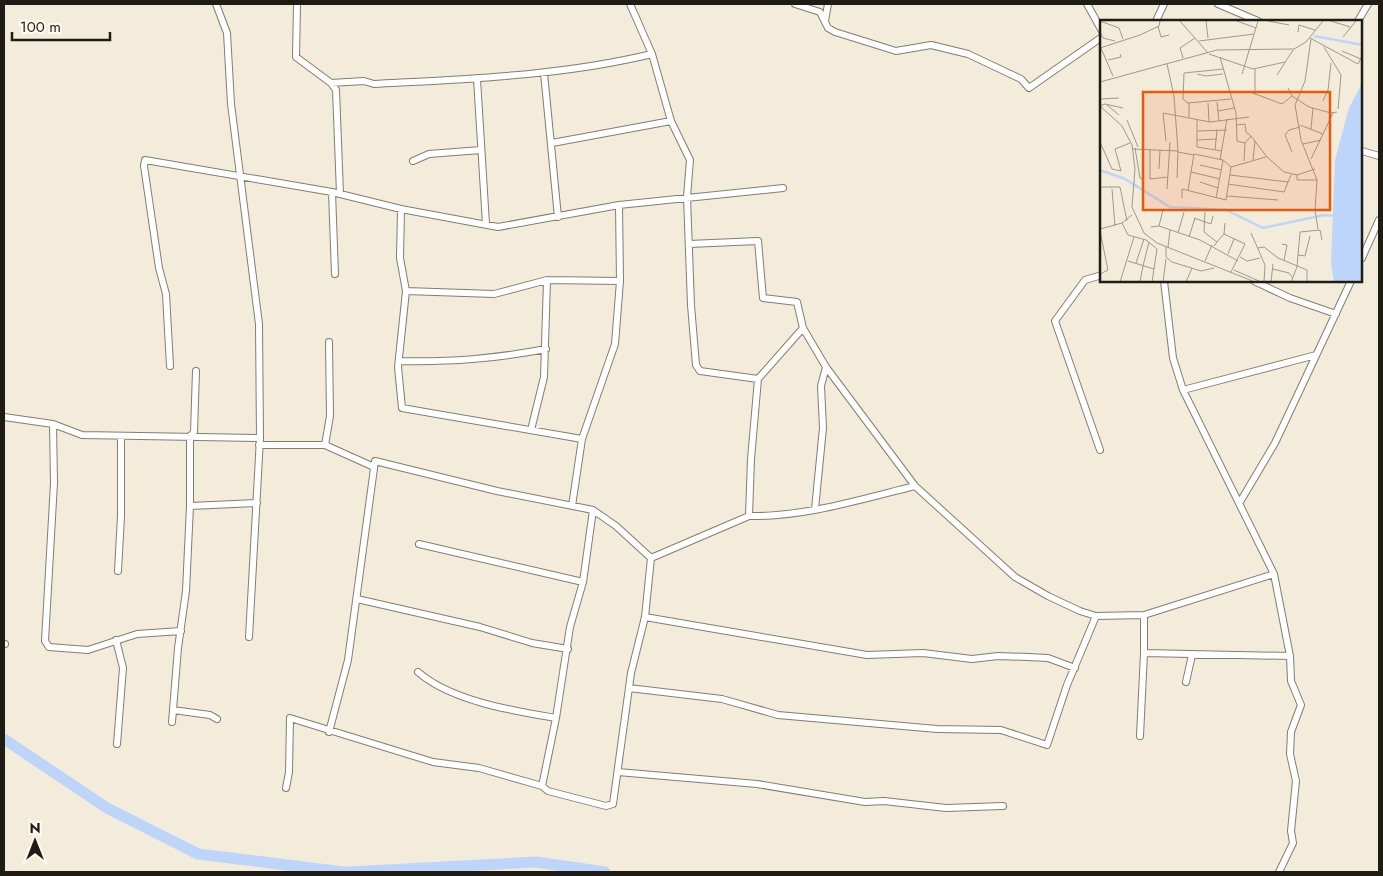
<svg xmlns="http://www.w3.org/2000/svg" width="1383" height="876" font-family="Jost,sans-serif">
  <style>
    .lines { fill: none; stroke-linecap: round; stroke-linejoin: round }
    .river { stroke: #bdd5fa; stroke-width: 11 }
    .minor-casing { stroke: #847d6e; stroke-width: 8 }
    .minor { stroke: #fff; stroke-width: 6 }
    .inset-river { fill: none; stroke: #bdd5fa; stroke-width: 2.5 }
    .inset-road { fill: none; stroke: #9e998c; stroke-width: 1 }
    .view { fill: #e8590c; fill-opacity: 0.15; stroke: #e8590c; stroke-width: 2.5 }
    .inset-edge { fill: none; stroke: #1e1c15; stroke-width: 2.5 }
  </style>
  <rect width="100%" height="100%" fill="#f4ecdb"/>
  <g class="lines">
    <!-- river -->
    <path class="river" d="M4,739L107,808L198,854L344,872
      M348,872L536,862L605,872"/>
    <!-- minor casing -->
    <g class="minor-casing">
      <path id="minor" d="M297,4L296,57L331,83L336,90L340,194
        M630,4L652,54L671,121L690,160L687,197L691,305L696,365L700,371L758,379
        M795,4L820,12L828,28L835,32L896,51L931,45L968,54L1021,79L1029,88L1102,37
        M1087,4L1102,31
        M1218,4L1258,21
        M825,21L828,4
        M1156,21L1164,4
        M1358,21L1368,4
        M544,73L558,217
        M477,79L486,224
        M331,83L364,81L374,84C467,79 561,76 652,54
        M552,143L671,121
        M1362,151L1379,156
        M413,161L429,154L481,150
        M332,192L335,274
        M401,209L400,258L406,291L398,367L402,408L582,439
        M689,244L758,241L763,298L797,302L803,328
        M1362,258L1379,220
        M1254,281L1290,298L1336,314
        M406,291L494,294L547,280L620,281
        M399,361C453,362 492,359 546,349
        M170,366L166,294L159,268L144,166L145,160L332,192L401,209L498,227L619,205L783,188
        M1183,390L1316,355
        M4,417L53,424L82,435L260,438L259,324L231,104L227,33L216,4
        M53,424L54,483L45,641L49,647L88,650L137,634L181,631
        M531,430L544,377L547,280
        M259,445H325L374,467
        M325,445L330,416L329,342
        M1100,450L1055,321L1085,280L1102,275
        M1240,502L1275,443L1351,281
        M190,506L257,503
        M572,506L582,439L615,344L620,281L619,205
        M815,509L823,428L821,386L826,367
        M749,516L751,459L758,379L803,328L826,367L915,486L1015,577L1048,596L1080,611L1096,616L1144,615L1274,574
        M419,544L583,582
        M651,558L749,516C805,517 862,499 915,486
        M118,571L121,516V436
        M357,599L480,627L532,643L568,649
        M1144,615V653L1290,656L1274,574L1183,390L1173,358L1164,281
        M645,617L867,655L923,653L972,659L998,656L1028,657L1048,658L1075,668
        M249,637L260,438
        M116,640L123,668L117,744
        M4,644H5
        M418,672C451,701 514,711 556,718
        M1186,682L1192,655
        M629,688L722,699L778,715L937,729L1001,730L1047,745L1067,685L1096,616
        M173,710L210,715L217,719
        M172,722L178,648L186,591L190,506V436L194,432L196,371
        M329,732L348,660L375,461L497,491L593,510L616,526L651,558
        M1140,736L1144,653
        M618,772L757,784L865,802L884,801L946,808L1003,806
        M542,786L556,718L570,627L583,582L593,510
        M286,788L289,772L290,718L433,762L479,768L542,786L548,791L606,806L613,804L631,673L645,617L651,558
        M1279,872L1293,843L1291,831L1296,781L1290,754L1291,732L1301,705L1291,681L1290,656"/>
    </g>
    <!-- minor -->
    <use href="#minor" class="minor"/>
  </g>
  <!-- overview -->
  <g transform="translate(1100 20)">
    <rect width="262" height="262" fill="#f4ecdb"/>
    <path d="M262,63V262H234L231,243L235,140L249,88Z" fill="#bdd5fa"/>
    <path class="inset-river" d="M214,16L263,25M0,150L25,159L70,187L126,190L163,208L224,195L237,196"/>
    <path class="inset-road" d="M0,1L19,8L23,19M80,1L108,33M106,1L108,18M137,1L156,8M168,1L189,5M231,1L250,7M58,6L61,17L69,15M0,12L3,18L15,21M198,12L199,5L215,10M243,17L256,1M210,18L258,44L263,34M99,21L154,14M224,27L241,55L238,89M0,28L40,15L59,6L60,1M1,28L13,56M242,31L261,39M109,34L153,49L185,42M120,37L136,93L137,121L145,123M83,38L80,28L95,18M8,40L21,37L20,34M97,54L106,56L123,54M142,54L158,1M177,55L193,30M0,62L117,30L194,29L206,22L223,1M188,68L192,76L209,87L231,93L237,92M128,72H150L182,84L192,76M155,74V49M0,79L19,78M223,81L228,70L231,43M117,82L119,101M88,83L131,79M108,83L109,102M7,85L19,95M0,86L5,84L23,88M0,86L22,106L32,125L35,149L32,187L44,213L57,223L155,262M118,91L134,88M89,98V84L83,79L84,53L123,49M27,100L38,127M97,100V127L122,131M136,105L145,104L146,112L151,116M200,105L223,114M211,109L213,88M98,111L127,110M97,120L117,119M66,121L63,93L110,102L149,97M0,122L12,149L21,151L15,129L30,123M203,124L221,120M35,128L40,158L44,159M33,129L78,131L74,76L67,44M50,129V159L68,157M115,130L117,110M78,132L94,135M192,132L185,115L189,110L200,107M211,139L233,93M120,140L127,99M153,140L155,121M144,141L145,123L151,116L167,137L184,152L197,155L215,149M100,145L122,150M131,147L166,137M59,149L60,130M91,152L120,159M130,155L188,162M197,155V160H217L201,120L195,85L205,61L211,19M77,158L78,131M217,160L215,190L218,209M100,162L118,168M128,164L184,172L191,155M0,167H20L27,201M12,169L15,206M67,169L70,122M88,170L94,134L123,140L131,147M127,176L178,180M82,178V169L126,180L131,147M116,178L123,140M105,192L104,212L117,222L114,226M94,198L111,204L113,196M22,203L28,215L46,220L57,229L52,262M59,206L63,190M51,207L59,206L100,220L138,241M0,209L22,203L32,195M0,211L8,250L0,254M78,213L84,192M151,213L165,245L164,262M124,214L145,224L131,252M89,217L95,198M117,222L124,214L125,203M182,224L187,225L184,241M66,226V237L72,242L101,251L114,248M68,227L70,210M158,228L164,227L178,238L207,250V262M128,234L134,219M198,235L205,236L210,216M140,237L147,241L160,238M28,241L54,249M105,241L112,225M36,243L44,219M43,246L49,222M173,249L189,253L193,258M134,250L161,262M20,262L34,217M40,262L43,246M63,262L66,239M86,262L92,248M171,262L173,244M191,262L197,247L200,212L220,210L222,220"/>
    <path class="view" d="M43,72H230V190H43Z"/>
    <rect width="262" height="262" class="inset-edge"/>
  </g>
  <!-- border -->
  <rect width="1383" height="876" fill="none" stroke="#1e1c15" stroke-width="10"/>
  <!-- north arrow -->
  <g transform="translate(35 841)" stroke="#fefaef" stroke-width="4" paint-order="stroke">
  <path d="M0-4L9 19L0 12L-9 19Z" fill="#1e1c15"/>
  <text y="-8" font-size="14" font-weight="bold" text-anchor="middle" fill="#1e1c15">N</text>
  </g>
  <!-- scale -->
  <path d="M12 32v8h98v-8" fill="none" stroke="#1e1c15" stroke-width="2.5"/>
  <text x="20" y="32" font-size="15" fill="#1e1c15" stroke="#fefaef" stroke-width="4" paint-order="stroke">100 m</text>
</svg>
